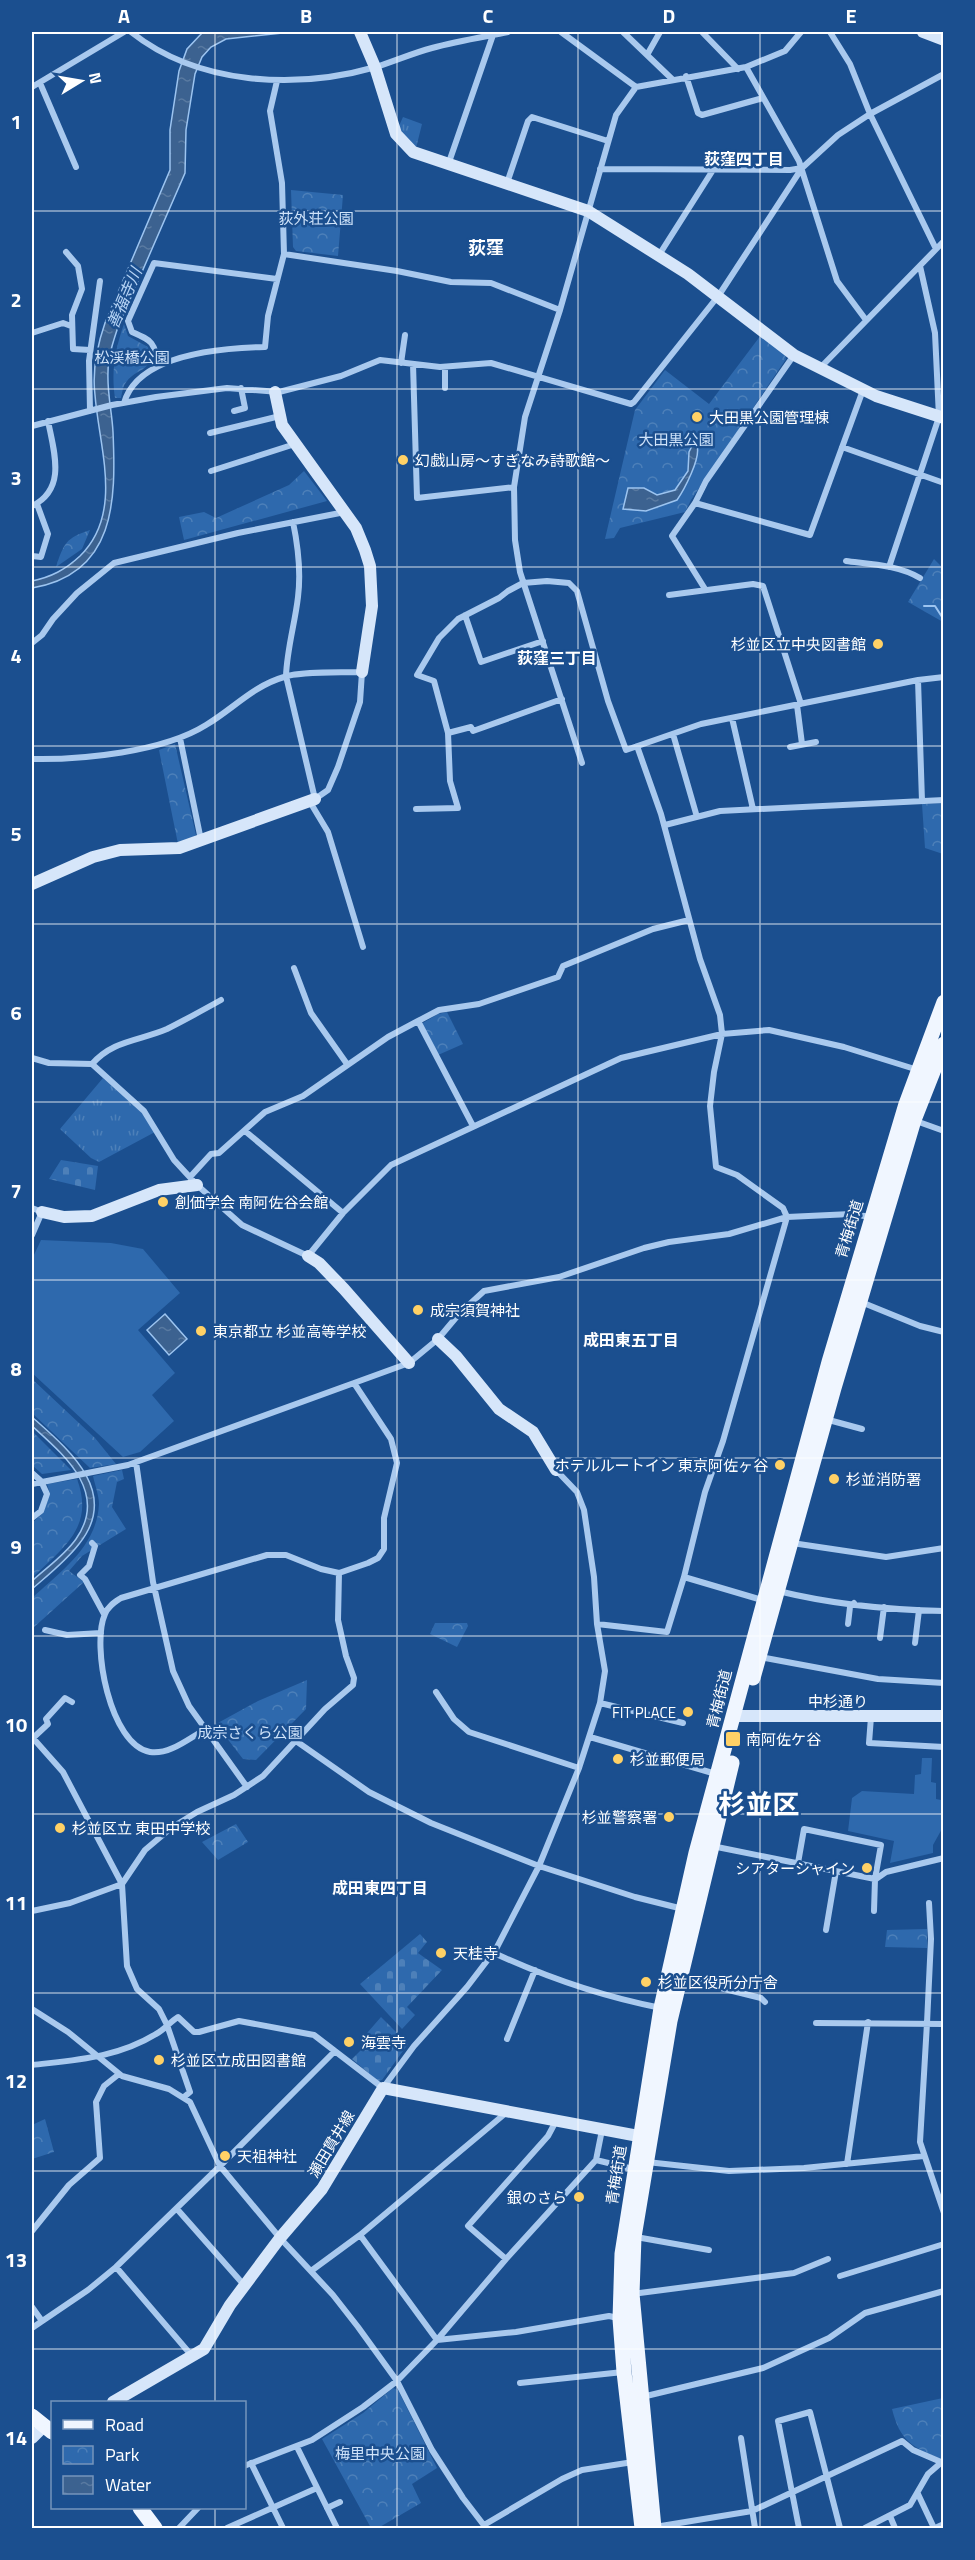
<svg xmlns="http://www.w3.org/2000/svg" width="975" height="2560" font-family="'Titillium Web','Noto Sans JP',sans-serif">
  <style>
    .grass { fill: url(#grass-tufts) }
    .cemetery { fill: url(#cemetery-stones) }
    .park { fill: url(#park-crowns) }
    .garden { fill: #2e69ad }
    .water { fill: url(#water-ripples); stroke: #9cc4f0; stroke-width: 1.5 }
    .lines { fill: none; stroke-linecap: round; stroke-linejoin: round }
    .stream { stroke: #9cc4f0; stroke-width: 2 }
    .street { stroke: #a9c9ee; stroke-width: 6 }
    .secondary { stroke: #d6e6fa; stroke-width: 12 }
    .primary { stroke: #f0f6ff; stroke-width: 15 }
    .grid { fill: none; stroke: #fff; stroke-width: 1.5; stroke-opacity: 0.55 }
    .poi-dot { fill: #ffd166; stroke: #1b4f8f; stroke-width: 2 }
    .labels { text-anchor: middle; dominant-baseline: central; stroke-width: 5; stroke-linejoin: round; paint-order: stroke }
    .park-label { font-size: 15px; fill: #cfe3fa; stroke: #1b4f8f }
    .poi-label { font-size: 15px; fill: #fff; stroke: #1b4f8f; text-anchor: start }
    .street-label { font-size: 15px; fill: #fff; stroke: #1b4f8f }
    .neighbourhood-label { font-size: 16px; font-weight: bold; fill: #fff; stroke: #1b4f8f }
    .water-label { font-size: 16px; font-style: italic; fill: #b5d3f5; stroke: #1b4f8f }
    .quarter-label { font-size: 18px; font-weight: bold; fill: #fff; stroke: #1b4f8f }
    .town-label { font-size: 27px; font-weight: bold; fill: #fff; stroke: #1b4f8f }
    .neatline { fill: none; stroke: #fff; stroke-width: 2 }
    .grid-label { font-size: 20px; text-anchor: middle; font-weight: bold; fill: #fff }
  </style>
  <defs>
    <pattern id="grass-tufts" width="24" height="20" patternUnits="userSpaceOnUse" patternTransform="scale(1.5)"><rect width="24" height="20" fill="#2e69ad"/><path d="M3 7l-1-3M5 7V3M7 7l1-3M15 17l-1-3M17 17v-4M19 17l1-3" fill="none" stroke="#4d80b9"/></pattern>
    <pattern id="cemetery-stones" width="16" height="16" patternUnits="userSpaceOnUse" patternTransform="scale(1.5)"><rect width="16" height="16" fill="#2e69ad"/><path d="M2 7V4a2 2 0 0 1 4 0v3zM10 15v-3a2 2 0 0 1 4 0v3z" fill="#4d80b9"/></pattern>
    <pattern id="park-crowns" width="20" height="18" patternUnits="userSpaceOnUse" patternTransform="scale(1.5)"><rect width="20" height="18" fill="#2e69ad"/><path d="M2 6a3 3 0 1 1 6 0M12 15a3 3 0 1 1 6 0" fill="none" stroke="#4d80b9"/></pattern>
    <pattern id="water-ripples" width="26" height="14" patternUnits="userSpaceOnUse" patternTransform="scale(1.5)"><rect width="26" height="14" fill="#3c6290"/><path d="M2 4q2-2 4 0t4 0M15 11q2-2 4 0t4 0" fill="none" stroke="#597aa1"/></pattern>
  </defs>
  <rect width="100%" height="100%" fill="#1b4f8f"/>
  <!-- grass -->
  <path class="grass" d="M403,117L422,124L416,148L405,140L399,126Z
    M103,1078L142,1113L155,1132L99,1162L91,1158L60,1129Z"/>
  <!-- cemetery -->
  <path class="cemetery" d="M61,1160L98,1166L95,1190L49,1179Z
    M420,1934L427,1942L418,1953L442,1970L407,2007L415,2015L402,2029L360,1984Z
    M381,2017L408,2044L382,2080L378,2081L352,2059L366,2045L361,2040Z"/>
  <!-- park -->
  <path class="park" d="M291,190L343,195L338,256L296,251L293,247Z
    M124,324L128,336L148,347C155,374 136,366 125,384C123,387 122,393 121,398H115C111,372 115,349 124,324Z
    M761,335L785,355L786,359L691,500L685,512L620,528L614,538L605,539L635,410L665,370L709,404Z
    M304,471L327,501L184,540L179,517L204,512L216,518L289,485Z
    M90,530L82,549L56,567C64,543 66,538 90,530Z
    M934,559L943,568V622L908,602Z
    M175,744L196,835L187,842L178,844L159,750Z
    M943,803H944L943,854L925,848L922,804Z
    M447,1012L463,1044L438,1055L421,1024L438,1014Z
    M32,1379L95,1438L116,1464L90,1468L32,1413Z
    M32,1431L71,1470L42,1474L32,1465Z
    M122,1470L124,1479L117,1482L112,1507L126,1529L82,1556L69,1571L84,1582L32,1629V1598C60,1572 97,1547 99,1504C99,1496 95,1485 93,1476Z
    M77,1479C95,1527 63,1548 32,1578V1523L43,1513L50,1494L47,1484Z
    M435,1623H467L468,1626L457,1647L430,1634Z
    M307,1680L306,1709L256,1760L243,1759L216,1724L258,1701Z
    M236,1824L248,1842L218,1860L202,1842Z
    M927,1929V1948L885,1947L887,1930Z
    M45,2119L54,2152L32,2159V2125Z
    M393,2388L398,2390L437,2468L412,2484L421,2503L378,2528H371L322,2439L363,2413Z
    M943,2398V2458L941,2459C912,2447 900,2441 892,2409Z"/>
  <!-- garden -->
  <path class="garden" d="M41,1240L111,1243L143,1249L180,1293L138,1330L175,1373L152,1395L174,1421L140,1452L123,1457L32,1373V1259Z
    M922,1758H932L931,1782L936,1783V1799L941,1800L943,1827L933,1845V1853L890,1863L894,1841L848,1831L852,1798L862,1791L914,1794L915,1775L921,1774Z"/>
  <!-- water -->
  <path class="water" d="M203,32H292L226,39L211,47L202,57L195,74L186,130L185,173L118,327C113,342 108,357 108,372C107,393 112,412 113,432C116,500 116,574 32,588V581C51,577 65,570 80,556C124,513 99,448 95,395C92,370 97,346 105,323L170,170V130L179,71L187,49Z
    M693,444L697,446C701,458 684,490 677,500L646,511L623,509L628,488H644L657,495L675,490L688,471L689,452Z
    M165,1314L187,1339L169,1355L147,1330Z
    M32,1417C68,1449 121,1492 79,1544C66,1561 48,1575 32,1589V1581C46,1568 65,1555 76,1539C109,1492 64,1455 32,1426Z"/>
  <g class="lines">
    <!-- stream -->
    <path class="stream" d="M924,606H935L944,620"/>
    <!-- street -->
    <path class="street" d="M131,32C198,85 295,90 376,67C395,61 413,53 432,48C457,41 483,37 508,32
      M561,32L636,87
      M623,32L672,79
      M702,32L738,69
      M830,32L850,64L870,114L936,249
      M647,55L660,32
      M746,67L799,161L837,281L866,320
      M686,76L698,113L702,115L763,98
      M40,83L76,167
      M32,87L124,32
      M448,165L493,35
      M600,169L790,170L802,168
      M507,183L528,121L532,117L608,141
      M66,252L78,266L82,289L72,315L73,349L90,350
      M284,254L397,271L451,282L491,283L560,310
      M659,255L713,170
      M32,333L63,323L71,326
      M401,363L405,335
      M413,364L417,498L514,487
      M158,365C154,342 153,341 132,332L128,321L154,263L277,279
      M445,367V388
      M820,368L944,241
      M124,403C138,354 222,348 265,347L268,316L284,254L282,183L270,111L277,81
      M90,411L89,361L100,281
      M234,411L245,408L241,388
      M32,426L112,405L156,397L227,388L279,392L341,376L380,360L440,367L491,363L631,404L634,402L719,295L802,168L838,135L870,114L944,74
      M210,433L280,416
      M842,447L944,483
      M211,471L295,444
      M695,503L810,535L863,390
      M32,506C67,489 54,452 48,421
      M32,556L41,557L48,534L37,504
      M846,561C869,564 899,565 920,578
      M889,567L939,417L935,333L920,266
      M705,589L672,536L695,503L706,481L794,355
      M669,595L753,584L763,586L801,704
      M465,615L481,662L543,641
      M32,643L42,635L53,619L77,593L114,563L238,533L345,512
      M918,680L922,801
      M797,705L802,744
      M732,718L753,809
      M448,733L471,727L473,731L562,699
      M673,734L697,817
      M180,738L201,840
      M790,747L816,742
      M32,759C82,760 163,752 206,725C233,709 253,686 284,677C302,671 341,673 362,672L360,702L338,767L328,790L315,799L286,676C287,649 295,623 298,597C301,573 298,546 293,522
      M582,763L520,572L515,540L514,487L525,417L560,310L616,115L636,87L746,67L785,51L801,32
      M310,802L328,832L363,947
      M416,809L458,808L450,781L448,733L434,681L417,675L439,638L458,619L499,598L508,591L523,583L547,581L569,583L577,591L608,701L626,750L701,724L918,680L944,677
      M665,825L720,811L944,800
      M294,968L311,1013L347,1064
      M418,1021L473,1126
      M32,1058L49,1063L92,1064C113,1040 139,1041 167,1029C185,1020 203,1010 221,1000
      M92,1064L144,1111L174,1160L197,1185L242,1225L308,1256L343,1213L391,1165L621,1058L722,1034L769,1030L844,1047L918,1070
      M916,1121L944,1131
      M245,1131L343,1213
      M190,1177L211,1154L219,1153L265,1112L303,1096L388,1037L418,1021L439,1010L479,1004L558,977L563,966L653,929L689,920
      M32,1208L42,1212L32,1235
      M861,1302L920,1326L944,1332
      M354,1383L409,1363L438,1339L459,1314L484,1291L559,1277L644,1248L669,1242L729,1234L787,1217L851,1214L871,1217
      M825,1419L862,1429
      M136,1462L153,1582L173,1671L189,1706L247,1787
      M32,1473L41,1481L47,1494L41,1511L32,1518
      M32,1484L128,1465L354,1383L391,1439L397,1463L384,1518V1549L378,1558L368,1563L339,1573L321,1569L286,1555H267L121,1598C115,1602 108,1606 105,1614C91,1645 110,1745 150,1752C169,1755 188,1739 204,1730
      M92,1543L95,1546L89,1566L80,1575L85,1579L104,1614
      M792,1543L886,1557L944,1548
      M684,1577L762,1600
      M778,1591C831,1604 889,1610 944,1611
      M597,1624L667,1632L684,1577L705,1492L723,1441L787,1217L783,1208L737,1175L716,1167L710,1106L714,1072L722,1034L720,1015L700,959L661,814L637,746
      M848,1624L850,1607L854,1603
      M45,1630L67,1635L101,1633
      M880,1638L884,1607
      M915,1643L919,1610
      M760,1657L878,1679L944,1683
      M436,1692L454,1719L469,1732L579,1768
      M600,1703L683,1723
      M871,1717L869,1743L944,1747
      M32,1737L63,1772L122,1884L127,1966L137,1989L159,2009L167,2025L190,2092L184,2097
      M590,1737L716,1774
      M33,1738L48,1724L46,1719L65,1698L72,1702
      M296,1741L369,1792L431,1823L539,1866L635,1897L683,1909
      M712,1846L875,1879
      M798,1863L804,1829L881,1845L875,1879L874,1911
      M876,1879L886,1872L944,1858
      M929,1903L931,1939L927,2023L920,2142L944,2213
      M32,1911L70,1903L122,1884L145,1850L171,1828L197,1812L234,1795L263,1776L325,1709L353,1685L354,1678L346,1656L338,1620L339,1573
      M826,1930L836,1871
      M494,1953C546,1977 604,1997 661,2008
      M680,1978L761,1998L765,2002
      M32,2009L68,2032L122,2076L169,2089L190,2102L220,2166L280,2238L333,2295L358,2327L397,2381L432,2450L463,2498L486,2528
      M816,2023L944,2024
      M507,2039L535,1970
      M32,2065C75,2060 117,2058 156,2034C164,2030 170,2022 178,2017L194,2032H199L239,2021L314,2035L383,2088L414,2046L467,1987L496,1949L539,1866L579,1768L600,1703L605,1671L597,1624L594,1577L584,1510L577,1492L556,1470
      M596,2160L633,2169
      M647,2162L729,2171L804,2168L924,2156
      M847,2164L868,2022
      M177,2209L244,2285
      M32,2231L69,2185L100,2158L96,2102L104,2086L119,2074
      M360,2235L437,2340L516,2332L609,2316L618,2318
      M636,2237L709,2250
      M506,2259L468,2226L548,2136L556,2121
      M116,2267L192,2356
      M311,2271L360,2235L507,2112
      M840,2276L944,2244
      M632,2294L794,2273L828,2259
      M32,2307L42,2321
      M32,2328L88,2290L116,2267L220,2166L335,2051
      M520,2383L623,2372
      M642,2397L763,2368L829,2338L865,2313L944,2291
      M741,2438L755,2528
      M297,2447L337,2528
      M251,2463L283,2528
      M244,2466L312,2440L363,2407L397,2381L437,2340L506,2259L596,2160L602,2130
      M918,2494L934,2528
      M327,2508L340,2502
      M890,2516L895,2528
      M484,2525L562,2479L582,2470L633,2462
      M655,2527L752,2511L902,2441L913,2450L941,2462
      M179,2528L198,2508
      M227,2528L317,2488
      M799,2528L778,2421L810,2412L840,2528
      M865,2528L910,2505L928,2474L943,2461
      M935,2528L944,2524"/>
    <!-- secondary -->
    <path class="secondary" d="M360,32L375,67L396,134L413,152L588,211L688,274L794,355L876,396L944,418
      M923,32L944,40
      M275,392L282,425L356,528L365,550L370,566L372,606L362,672
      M32,884L93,857L120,850L179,848L315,799
      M42,1212L64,1217L92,1216L159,1190L197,1185
      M308,1256L319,1263L344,1289L409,1363
      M438,1339L456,1356L499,1409L533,1432L556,1470
      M733,1716H944
      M113,2402L204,2349L230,2305L280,2238L322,2189L383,2088L649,2138
      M32,2438L44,2426"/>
    <!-- primary -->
    <path class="primary" d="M753,1678L834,1388L914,1120L944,1044
      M32,2416L52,2432
      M140,2508L155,2528
      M642,2528L624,2372L620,2319L622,2254L661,2008L696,1853L829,1362L906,1104L944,1002
      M654,2528L632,2294L634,2237L670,2021L732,1763"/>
  </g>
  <!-- grid -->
  <path class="grid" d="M215,32V2402M397,32V2528M578,32V2528M760,32V2528M32,211H944M32,389H944M32,567H944M32,746H944M32,924H944M32,1102H944M32,1280H944M32,1458H944M32,1636H944M32,1814H944M32,1993H944M32,2171H944M32,2349H944M215,2508V2528"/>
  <!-- markers -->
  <g class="poi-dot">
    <circle cx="697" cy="417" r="6"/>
    <circle cx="403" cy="460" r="6"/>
    <circle cx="878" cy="644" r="6"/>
    <circle cx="163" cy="1202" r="6"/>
    <circle cx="418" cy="1310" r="6"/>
    <circle cx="201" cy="1331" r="6"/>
    <circle cx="780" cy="1465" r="6"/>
    <circle cx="834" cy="1479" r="6"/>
    <circle cx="688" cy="1712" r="6"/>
    <rect x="725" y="1731" width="16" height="16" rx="3"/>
    <circle cx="618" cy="1759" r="6"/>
    <circle cx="669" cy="1817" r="6"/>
    <circle cx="60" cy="1828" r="6"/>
    <circle cx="867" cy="1868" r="6"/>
    <circle cx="441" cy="1953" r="6"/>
    <circle cx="646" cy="1982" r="6"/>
    <circle cx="349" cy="2042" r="6"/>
    <circle cx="159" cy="2060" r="6"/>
    <circle cx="225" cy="2156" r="6"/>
    <circle cx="579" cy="2197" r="6"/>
  </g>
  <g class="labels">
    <!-- park labels -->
    <g class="park-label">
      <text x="316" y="218">荻外荘公園</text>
      <text x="132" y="357">松渓橋公園</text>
      <text x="676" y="439">大田黒公園</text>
      <text x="250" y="1732">成宗さくら公園</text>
      <text x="380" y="2453">梅里中央公園</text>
    </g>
    <!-- poi labels -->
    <g class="poi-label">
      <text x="709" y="417">大田黒公園管理棟</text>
      <text x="415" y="460">幻戯山房～すぎなみ詩歌館～</text>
      <text x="866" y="644" text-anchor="end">杉並区立中央図書館</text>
      <text x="175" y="1202">創価学会 南阿佐谷会館</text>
      <text x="430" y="1310">成宗須賀神社</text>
      <text x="213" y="1331">東京都立 杉並高等学校</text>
      <text x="768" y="1465" text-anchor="end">ホテルルートイン 東京阿佐ヶ谷</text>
      <text x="846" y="1479">杉並消防署</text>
      <text x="676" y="1712" text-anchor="end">FIT PLACE</text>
      <text x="746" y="1739">南阿佐ケ谷</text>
      <text x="630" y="1759">杉並郵便局</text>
      <text x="657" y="1817" text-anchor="end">杉並警察署</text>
      <text x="72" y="1828">杉並区立 東田中学校</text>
      <text x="855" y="1868" text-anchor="end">シアターシャイン</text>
      <text x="453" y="1953">天桂寺</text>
      <text x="658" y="1982">杉並区役所分庁舎</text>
      <text x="361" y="2042">海雲寺</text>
      <text x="171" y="2060">杉並区立成田図書館</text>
      <text x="237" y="2156">天祖神社</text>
      <text x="567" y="2197" text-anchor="end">銀のさら</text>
    </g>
    <!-- street labels -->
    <g class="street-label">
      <text transform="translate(849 1229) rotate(-73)">青梅街道</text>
      <text transform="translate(719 1699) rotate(-76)">青梅街道</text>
      <text x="838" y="1701">中杉通り</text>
      <text transform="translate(331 2144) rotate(-59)">瀬田貫井線</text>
      <text transform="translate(616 2175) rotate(-81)">青梅街道</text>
    </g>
    <!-- neighbourhood labels -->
    <g class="neighbourhood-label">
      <text x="744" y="159">荻窪四丁目</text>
      <text x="557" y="658">荻窪三丁目</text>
      <text x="631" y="1340">成田東五丁目</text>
      <text x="380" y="1888">成田東四丁目</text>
    </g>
    <!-- water labels -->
    <g class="water-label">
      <text transform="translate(124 298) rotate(-67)">善福寺川</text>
    </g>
    <!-- quarter labels -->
    <g class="quarter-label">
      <text x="486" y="247">荻窪</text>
    </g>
    <!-- town labels -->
    <g class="town-label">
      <text x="759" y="1803">杉並区</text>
    </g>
  </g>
  <!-- border -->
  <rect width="975" height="2560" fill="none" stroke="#1b4f8f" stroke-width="66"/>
  <!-- legend -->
  <rect x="51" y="2401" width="195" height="108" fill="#1b4f8f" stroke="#7695bc" stroke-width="1.5"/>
  <rect x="63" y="2420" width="30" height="9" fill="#f0f6ff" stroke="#7695bc" stroke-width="1.5"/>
  <text x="105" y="2431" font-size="18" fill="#ffffff">Road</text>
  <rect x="63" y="2446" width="30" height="18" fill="url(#park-crowns)" stroke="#7695bc" stroke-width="1.5"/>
  <text x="105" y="2461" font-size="18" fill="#ffffff">Park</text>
  <rect x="63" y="2476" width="30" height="18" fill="url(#water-ripples)" stroke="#7695bc" stroke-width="1.5"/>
  <text x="105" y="2491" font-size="18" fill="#ffffff">Water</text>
  <!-- north arrow -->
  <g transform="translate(81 81) rotate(79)" stroke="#1b4f8f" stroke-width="4.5" paint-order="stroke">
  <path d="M0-4.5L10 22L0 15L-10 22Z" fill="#ffffff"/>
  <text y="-9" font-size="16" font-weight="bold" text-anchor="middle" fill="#ffffff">N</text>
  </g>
  <rect x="33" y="33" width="909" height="2494" class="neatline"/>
  <g class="grid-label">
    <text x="124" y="23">A</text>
    <text x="306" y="23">B</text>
    <text x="488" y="23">C</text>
    <text x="669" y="23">D</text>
    <text x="851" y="23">E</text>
    <text x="16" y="129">1</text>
    <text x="16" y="307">2</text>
    <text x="16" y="485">3</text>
    <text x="16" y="663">4</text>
    <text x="16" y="841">5</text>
    <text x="16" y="1020">6</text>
    <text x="16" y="1198">7</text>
    <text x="16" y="1376">8</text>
    <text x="16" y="1554">9</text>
    <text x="16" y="1732">10</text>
    <text x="16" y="1910">11</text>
    <text x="16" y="2088">12</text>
    <text x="16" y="2267">13</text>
    <text x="16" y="2445">14</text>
  </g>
</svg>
